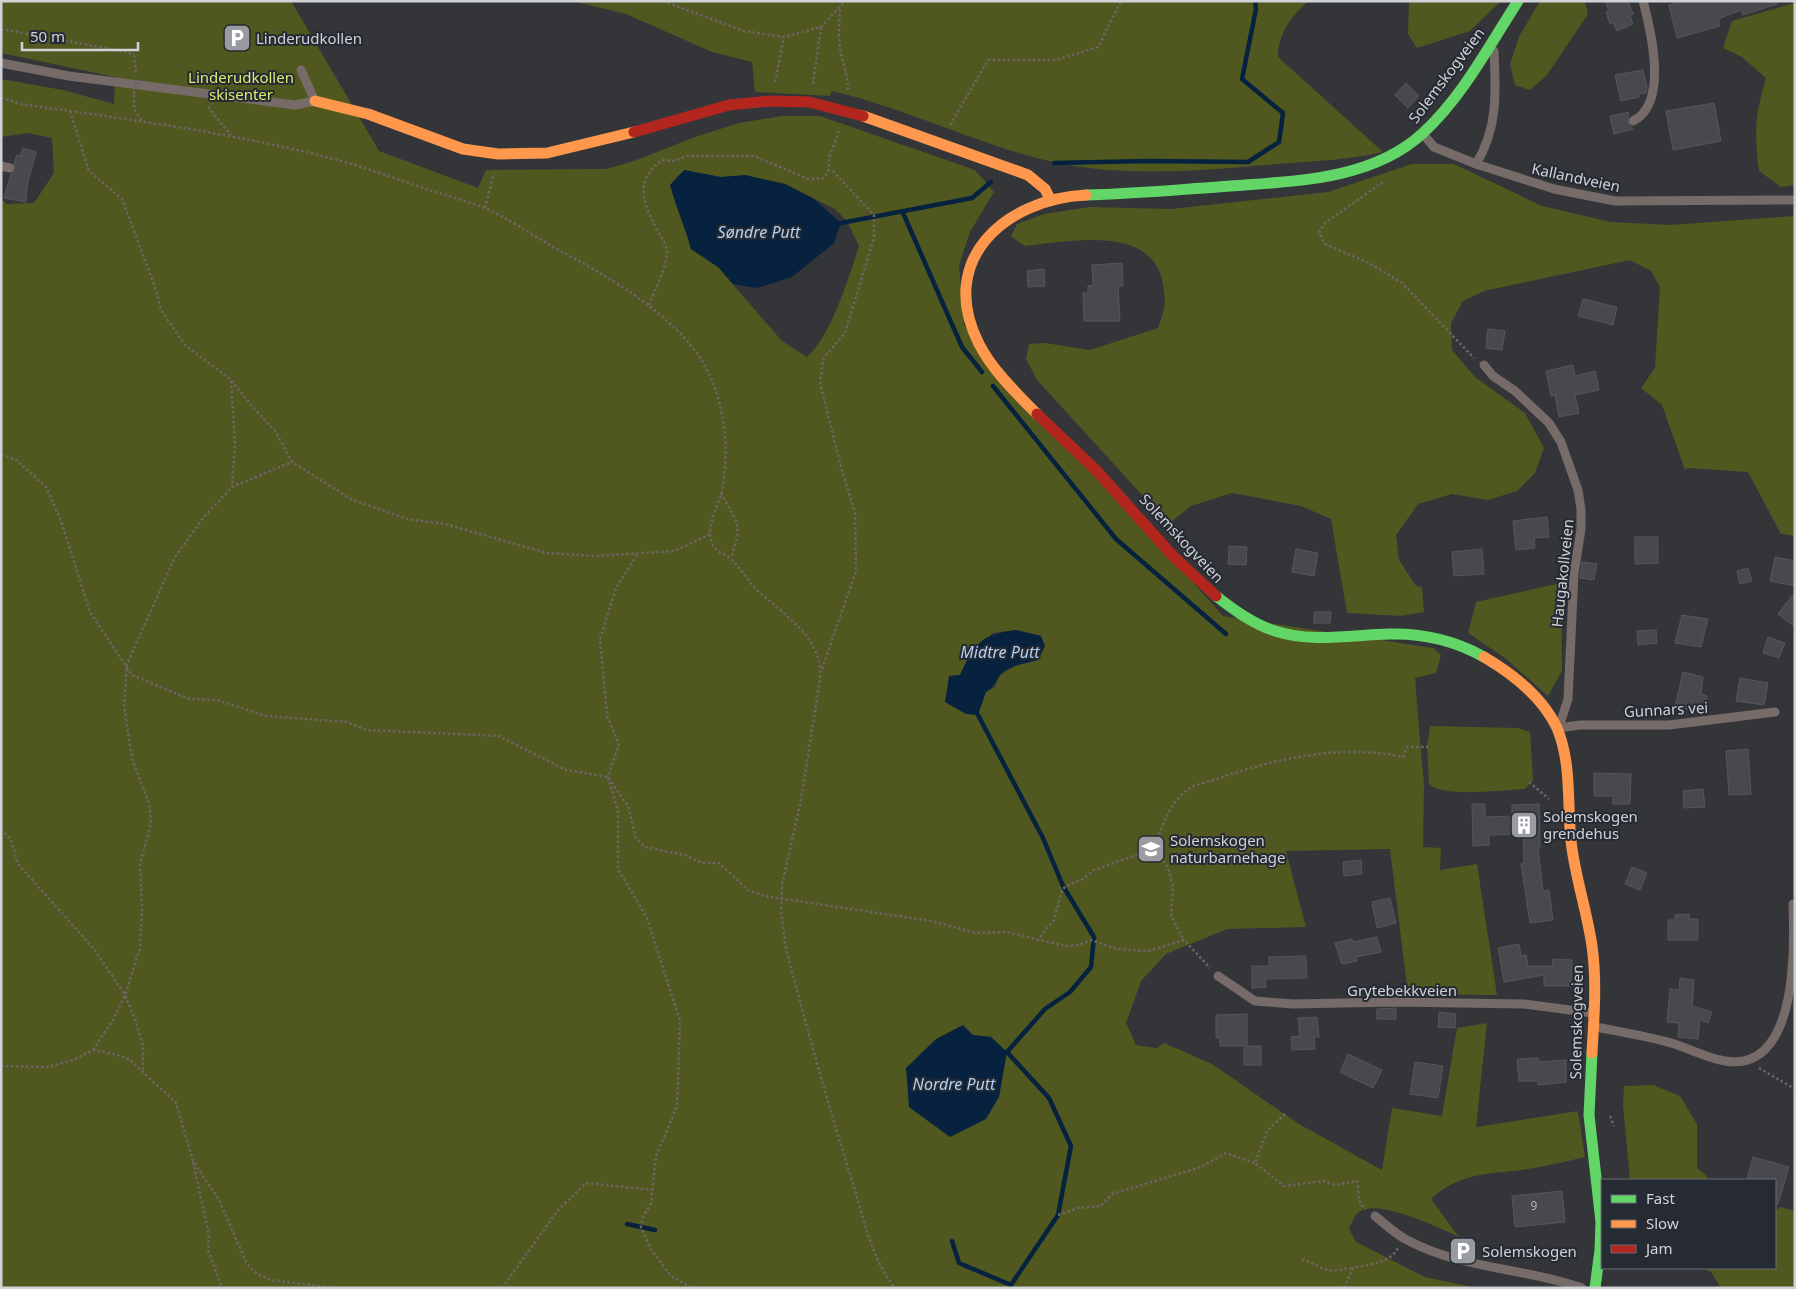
<svg xmlns="http://www.w3.org/2000/svg" width="1796" height="1289" font-family="'Noto Sans',sans-serif">
  <style>
    .green { fill: #50581f; fill-rule: evenodd }
    .water { fill: #06223f }
    .lines { fill: none; stroke-linecap: round; stroke-linejoin: round }
    .stream { stroke: #06223f; stroke-width: 4.5 }
    .building { fill: #49494d; stroke: #56575b }
    .path { stroke: #6c6564; stroke-width: 2.5; stroke-dasharray: 2.5 2.5; stroke-linecap: butt }
    .lane { stroke: #766b68; stroke-width: 9 }
    .fast { stroke: #63d668; stroke-width: 11 }
    .slow { stroke: #ff974d; stroke-width: 11 }
    .jam { stroke: #b3261e; stroke-width: 11 }
    .path-bridge { stroke: #6c6564; stroke-width: 2.5; stroke-dasharray: 2.5 2.5; stroke-linecap: butt }
    .labels { text-anchor: middle; dominant-baseline: central; stroke-width: 4; stroke-linejoin: round; paint-order: stroke }
    .number-label { font-size: 12px; fill: #aeb0b4 }
    .poi-label { font-size: 15px; fill: #cfd2d7; stroke: #262a32; text-anchor: start }
    .street-label { font-size: 15px; fill: #cfd2d7; stroke: #262a32 }
    .park-label { font-size: 15px; fill: #d8ec72; stroke: #262a32 }
    .water-label { font-size: 16px; font-style: italic; fill: #b1d0f3; stroke: #262a32 }
  </style>
  <rect width="100%" height="100%" fill="#333539"/>
  <!-- green -->
  <path class="green" d="M1,1H291L379,151L478,188L486,170L606,169L634,161L695,137L739,123L782,116H820L975,170L994,192L970,232L959,265L964,325L1223,616L1433,648L1441,655L1436,673L1415,678L1424,786L1423,847L1441,848L1440,870L1477,864L1497,995L1408,994L1390,849L1286,851L1306,927L1227,929L1166,954L1141,981L1126,1023L1136,1045L1157,1048L1164,1043L1212,1064L1299,1124L1382,1170L1392,1108L1442,1116L1457,1028L1487,1023L1476,1127L1578,1111L1585,1157C1567,1161 1548,1166 1528,1169C1491,1175 1461,1171 1431,1199L1459,1237C1439,1228 1378,1198 1359,1212C1354,1216 1351,1224 1349,1229L1356,1242L1425,1277L1476,1288H1V199L7,204L34,203L54,173L52,138L28,133L1,137V79L63,90L114,104L115,77L1,53ZM684,170L721,177L785,184L835,209L847,221L859,246C849,277 831,336 807,357L782,341L718,267L691,249L685,225L675,203ZM1016,630L1041,636L1038,660L1015,666L1000,675L995,687L986,692L980,703L949,677L960,675L992,633ZM973,1035L991,1037L910,1107Z
    M573,1H1309C1291,15 1278,35 1278,57L1383,152C1349,160 1314,161 1278,164C1199,171 1114,179 1037,158C967,140 902,107 832,91L830,96L755,92L752,62L712,52L626,14Z
    M1409,1H1501L1470,31L1417,48L1408,34Z
    M1540,1H1585L1588,14L1547,75L1530,90L1515,85L1510,64L1519,37Z
    M1795,3V185L1781,187L1759,171C1754,133 1755,115 1766,78L1742,57L1723,48L1732,21Z
    M1412,164H1454L1542,206L1611,222L1670,225L1795,216V536L1781,534L1748,472L1688,468L1685,470L1662,405L1641,388L1655,368L1660,287L1651,271L1630,260L1484,291L1463,301L1451,323L1452,350L1476,378L1525,413L1544,448L1535,473L1517,491L1488,500L1452,494L1418,504L1396,535L1399,560L1416,586L1422,587L1424,612L1400,616L1347,613L1331,519L1301,506L1232,493L1191,506L1171,522L1142,495L1037,380L1026,359L1029,344L1045,343L1090,350L1158,328C1165,308 1166,305 1163,284C1153,223 1067,242 1024,246L1011,236L1017,224L1044,214L1090,207L1171,209L1328,192Z
    M1561,583L1562,671L1548,696L1505,658L1468,633L1476,602Z
    M1430,726L1518,728L1530,732L1533,780L1525,789C1503,790 1444,798 1429,784L1427,746Z
    M1653,1085L1680,1096L1697,1124V1168L1707,1176L1708,1180H1630L1623,1105L1624,1086Z
    M1780,1207L1795,1211V1288H1721L1711,1272L1702,1268H1775V1211Z"/>
  <!-- water -->
  <path class="water" d="M684,170L720,177L745,175L785,184L814,199L841,223L834,243L792,277L757,288L733,284L718,267L691,249C685,227 676,207 670,185Z
    M1016,630L1041,636L1045,646L1038,660C1026,663 1010,665 1001,674C994,682 997,685 986,692L978,715L966,714L945,702L949,676L960,675C975,643 980,635 1016,630Z
    M963,1025L973,1035L991,1037L1007,1052L999,1097L986,1119L950,1137L909,1107L906,1068L936,1039Z"/>
  <g class="lines">
    <!-- stream -->
    <path class="stream" d="M1054,163L1148,161L1248,162L1279,142L1283,113L1242,79L1256,9L1255,1
      M903,213L962,347L982,372
      M841,223L972,198L991,182
      M993,386L1116,539L1226,634
      M627,1224L655,1230
      M952,1241L959,1263L1011,1285L1058,1215L1071,1146L1049,1098L1007,1052L1045,1009L1070,992L1091,967L1094,937L1063,886L1043,838L978,715"/>
  </g>
  <!-- building -->
  <path class="building" d="M1605,1H1628L1633,14L1630,16L1633,24L1617,31L1613,22L1610,24L1606,12L1609,11Z
    M1684,1H1776L1777,4L1743,15L1741,10L1718,19L1720,26L1677,38L1669,5Z
    M1643,70L1647,87L1646,93L1639,94V97L1621,101L1615,75Z
    M1406,83L1419,96L1408,108L1395,95Z
    M1714,103L1721,141L1673,150L1666,111Z
    M1629,112L1627,122L1633,129L1614,134L1610,116Z
    M23,148L36,152L27,186L26,202L4,198L11,174L16,170L14,163L17,155L20,156Z
    M1122,263L1123,286H1118L1120,321H1084L1083,293H1088V286L1093,285L1092,265Z
    M1044,269L1045,286L1028,287L1027,271Z
    M1583,299L1617,307L1613,325L1578,316Z
    M1488,329L1505,331L1502,350L1486,348Z
    M1573,365L1575,376L1595,371L1599,390L1575,395L1579,413L1559,417L1555,395L1551,396L1546,371Z
    M1547,517L1549,537L1534,538L1535,548L1516,550L1513,521Z
    M1635,537H1658V563L1635,564Z
    M1229,546L1247,547L1246,565L1228,564Z
    M1296,549L1318,553L1314,576L1292,572Z
    M1482,549L1484,574L1454,576L1452,552Z
    M1775,557L1795,561V586L1770,581Z
    M1582,562L1597,564L1594,580L1580,578Z
    M1748,568L1752,581L1740,584L1737,571Z
    M1795,592V627L1778,614Z
    M1314,612H1331L1330,623H1314Z
    M1682,615L1708,619L1701,647L1675,643Z
    M1656,630L1657,643L1638,645L1637,631Z
    M1768,637L1785,643L1779,658L1763,653Z
    M1683,672L1703,677L1701,694L1707,696L1703,713L1675,706Z
    M1740,678L1768,683L1764,705L1736,701Z
    M1748,749L1751,794L1729,795L1726,751Z
    M1594,773L1631,774L1630,804H1613V796H1594Z
    M1703,789L1705,807L1684,808L1683,791Z
    M1472,804H1485V817L1512,816V805L1539,804L1540,847H1538L1543,891L1549,890L1553,920L1530,923L1521,864L1524,863L1523,834L1489,835V845L1473,846Z
    M1361,860L1362,874L1344,876L1343,862Z
    M1632,867L1647,873L1640,890L1625,884Z
    M1390,898L1396,923L1377,928L1372,902Z
    M1689,914V919H1698V940H1668V920H1675V915Z
    M1377,937L1381,952L1356,957L1357,961L1342,964L1335,943L1352,939L1353,942Z
    M1519,944L1521,956L1526,955L1528,966H1552L1553,959L1572,960L1571,986H1544V975L1504,982L1498,948Z
    M1306,956L1307,978L1265,979L1266,987L1252,988V966H1269V957Z
    M1680,978L1694,980L1692,1006L1712,1012L1708,1023L1700,1020L1698,1039L1678,1037L1679,1023L1667,1022L1670,989L1679,990Z
    M1396,1008V1019H1377V1009Z
    M1439,1012L1456,1014L1455,1028L1438,1027Z
    M1247,1014V1046H1261V1065H1244V1046H1220V1038H1216V1015Z
    M1317,1017L1319,1037H1314L1315,1049L1292,1050L1291,1037L1300,1036L1298,1018Z
    M1348,1054L1382,1070L1373,1088L1340,1072Z
    M1538,1058L1539,1062L1566,1060V1082L1538,1085V1081H1519L1517,1059Z
    M1415,1062L1443,1066L1438,1098L1410,1094Z
    M1753,1157L1789,1167L1778,1204L1775,1203V1180H1747Z
    M1562,1191L1565,1222L1515,1227L1512,1196Z"/>
  <g class="lines">
    <!-- path -->
    <path class="path" d="M663,1L744,31L784,37L821,27L845,1
      M840,9C839,24 838,39 841,54C844,67 848,76 848,90
      M1,29L127,52L134,56L136,73
      M775,82L784,37
      M813,84L821,27
      M134,95V109L143,123
      M1,98L21,104C124,119 229,132 330,158C362,166 394,178 426,189C445,195 465,200 484,208C511,219 536,238 562,252C607,275 676,317 702,361C725,399 730,448 722,491C718,508 704,527 713,545C717,553 724,553 730,558C739,566 747,579 755,588C782,614 824,637 820,679L801,800L782,885L781,912L786,949C807,1029 829,1108 854,1187C864,1220 872,1260 895,1288
      M208,107L231,135
      M70,111L89,171L122,199L156,290L161,310L185,345L230,379L251,405L275,431L292,462L351,499L407,519L445,524L547,553L595,556L675,551L710,534
      M950,125L988,60H1056L1098,47L1121,1
      M1383,182L1325,223L1319,232L1325,244L1369,263L1402,283L1474,358
      M485,208L494,173
      M649,305C655,290 665,271 667,253C667,242 657,232 653,222C640,195 638,178 662,160L673,161L687,156H754L808,179L824,178C833,166 827,167 830,155C833,146 838,138 839,128
      M231,381L235,443L232,487
      M1,455L15,459L46,487L61,521L90,612L132,675L189,699L217,700L266,716L347,722L366,730L499,736L566,770L608,777L628,806L636,838L645,847L685,855L702,863H719L748,890L764,896L931,921L976,933L1007,932L1065,946L1079,945L1091,940L1117,949L1148,951L1184,940L1210,968
      M721,493C738,526 743,520 731,558
      M637,555L616,588L600,639L607,716L619,744L608,777L618,811V869L647,918L680,1021L677,1106L656,1156L651,1203L643,1217L641,1227L650,1248L671,1276L692,1288
      M822,669L856,571L855,513L841,467L820,383L823,359L845,333L874,238V215L831,169
      M1529,782L1549,799
      M1,829L11,840L18,864L94,949L125,995L135,1019L143,1046V1071
      M1154,849L1168,867L1173,887L1171,916L1184,940
      M1037,941L1054,920L1062,890L1066,886L1083,879L1094,870L1154,849C1162,827 1168,805 1187,790C1195,784 1209,782 1219,778C1278,758 1342,744 1403,757L1407,747H1428
      M93,1050L113,1020L125,995L140,948L142,910L140,864L151,823L149,803L132,759L124,705L127,664L175,557L203,518L232,487L292,462
      M1,1066L48,1067L73,1060L93,1050L114,1054L129,1059L176,1103L193,1161L219,1200L247,1264L257,1274L271,1280L336,1288
      M1759,1068L1795,1089
      M1285,1114L1267,1131L1255,1163L1284,1186L1323,1181L1335,1185L1357,1181L1360,1203L1366,1209
      M1610,1116L1614,1126
      M193,1162L209,1235L208,1250L222,1288
      M1058,1215L1078,1208L1101,1206L1112,1194L1201,1167L1226,1153L1255,1163
      M1302,1259L1329,1271L1353,1268
      M502,1288L559,1209L586,1183L652,1190
      M1344,1288L1353,1268C1369,1264 1389,1264 1398,1248"/>
    <!-- lane -->
    <path class="lane" d="M1,63L69,76L295,105L315,101L301,70
      M1633,121C1669,103 1651,31 1643,1
      M1423,134L1434,147L1476,164L1554,189L1615,201L1795,200
      M1476,164C1498,129 1496,91 1494,51
      M1,166L10,168
      M1484,365L1493,376L1515,391L1549,423L1561,442L1578,490L1581,509V529L1574,574L1568,699L1560,724
      M1558,728L1580,725H1669L1775,712
      M1218,976L1255,1001L1293,1004L1393,1002L1524,1004L1593,1013
      M1596,1027C1621,1032 1646,1036 1671,1043C1689,1048 1706,1058 1725,1061C1796,1073 1795,955 1793,904
      M1375,1216C1386,1225 1396,1235 1409,1241C1462,1269 1526,1268 1582,1288"/>
    <!-- fast -->
    <path class="fast" d="M1086,195C1130,194 1174,190 1218,187C1286,181 1369,183 1423,133C1463,96 1489,46 1518,1
      M1216,596C1234,610 1253,624 1275,631C1312,643 1351,635 1389,634C1422,633 1456,641 1484,657
      M1592,1053L1589,1115L1601,1222L1600,1250L1595,1288"/>
    <!-- slow -->
    <path class="slow" d="M315,101L368,114L463,149L498,154L547,153L634,132
      M863,116L1028,175L1045,189L1050,199
      M1037,414C1016,393 993,371 979,344C936,260 1005,199 1086,195
      M1484,657C1513,674 1543,698 1557,728C1572,764 1567,804 1571,841C1575,877 1587,911 1592,946C1597,981 1594,1017 1592,1053"/>
    <!-- jam -->
    <path class="jam" d="M634,132L729,105L770,101L809,102L863,116
      M1037,414L1097,471L1172,555L1216,596"/>
    <!-- path-bridge -->
    <path class="path-bridge" d="M134,94L136,79"/>
  </g>
  <!-- icons -->
  <defs>
    <g id="parking-square" transform="scale(1.4375)"><rect x="-9" y="-9" width="18" height="18" rx="4" fill="#989ba0" stroke="#262a32"/><path d="M-3.5-5.5H1a3.5 3.5 0 0 1 0 7H-1V5.5H-3.5ZM-1-3.4V-.6H.8a1.4 1.4 0 0 0 0-2.8Z" fill="#fff"/></g>
    <g id="building-square" transform="scale(1.4375)"><rect x="-9" y="-9" width="18" height="18" rx="4" fill="#989ba0" stroke="#262a32"/><path d="M-4-6H4V6H1V3H-1V6H-4ZM-2.5-4.3h1.7v1.8h-1.7ZM.8-4.3h1.7v1.8H.8ZM-2.5-1h1.7V.8h-1.7ZM.8-1h1.7V.8H.8Z" fill="#fff"/></g>
    <g id="school-square" transform="scale(1.4375)"><rect x="-9" y="-9" width="18" height="18" rx="4" fill="#989ba0" stroke="#262a32"/><path d="M0-5L7-2L0 1L-7-2ZM-4 1L0 2.5L4 1V4Q0 6-4 4Z" fill="#fff"/></g>
  </defs>
  <g fill-rule="evenodd">
    <use href="#parking-square" x="237" y="38"/>
    <use href="#building-square" x="1524" y="825"/>
    <use href="#school-square" x="1151" y="849"/>
    <use href="#parking-square" x="1463" y="1251"/>
  </g>
  <g class="labels">
    <!-- number labels -->
    <g class="number-label">
      <text x="1534" y="1205">9</text>
    </g>
    <!-- poi labels -->
    <g class="poi-label">
      <text x="256" y="38">Linderudkollen</text>
      <text x="1543" y="816">Solemskogen<tspan x="1543" dy="17">grendehus</tspan></text>
      <text x="1170" y="840">Solemskogen<tspan x="1170" dy="17">naturbarnehage</tspan></text>
      <text x="1482" y="1251">Solemskogen</text>
    </g>
    <!-- street labels -->
    <g class="street-label">
      <text transform="translate(1446 75) rotate(-53)">Solemskogveien</text>
      <text transform="translate(1576 177) rotate(12)">Kallandveien</text>
      <text transform="translate(1182 538) rotate(47)">Solemskogveien</text>
      <text transform="translate(1562 573) rotate(-84)">Haugakollveien</text>
      <text transform="translate(1666 709) rotate(-3)">Gunnars vei</text>
      <text x="1402" y="990">Grytebekkveien</text>
      <text transform="translate(1576 1022) rotate(-89)">Solemskogveien</text>
    </g>
    <!-- park labels -->
    <g class="park-label">
      <text x="241" y="77">Linderudkollen<tspan x="241" dy="17">skisenter</tspan></text>
    </g>
    <!-- water labels -->
    <g class="water-label">
      <text x="759" y="232">Søndre Putt</text>
      <text x="1000" y="652">Midtre Putt</text>
      <text x="954" y="1084">Nordre Putt</text>
    </g>
  </g>
  <!-- border -->
  <rect width="1796" height="1289" fill="none" stroke="#cfd2d7" stroke-width="5"/>
  <!-- legend -->
  <rect x="1601" y="1179" width="175" height="90" fill="#262a32" stroke="#6a6d74"/>
  <rect x="1611" y="1195" width="25" height="8" fill="#63d668" stroke="#6a6d74"/>
  <text x="1646" y="1204" font-size="15" fill="#cfd2d7">Fast</text>
  <rect x="1611" y="1220" width="25" height="8" fill="#ff974d" stroke="#6a6d74"/>
  <text x="1646" y="1229" font-size="15" fill="#cfd2d7">Slow</text>
  <rect x="1611" y="1245" width="25" height="8" fill="#b3261e" stroke="#6a6d74"/>
  <text x="1646" y="1254" font-size="15" fill="#cfd2d7">Jam</text>
  <!-- scale -->
  <path d="M22 42v8h116v-8" fill="none" stroke="#cfd2d7" stroke-width="2.5"/>
  <text x="30" y="42" font-size="15" fill="#cfd2d7" stroke="#262a32" stroke-width="4" paint-order="stroke">50 m</text>
</svg>
